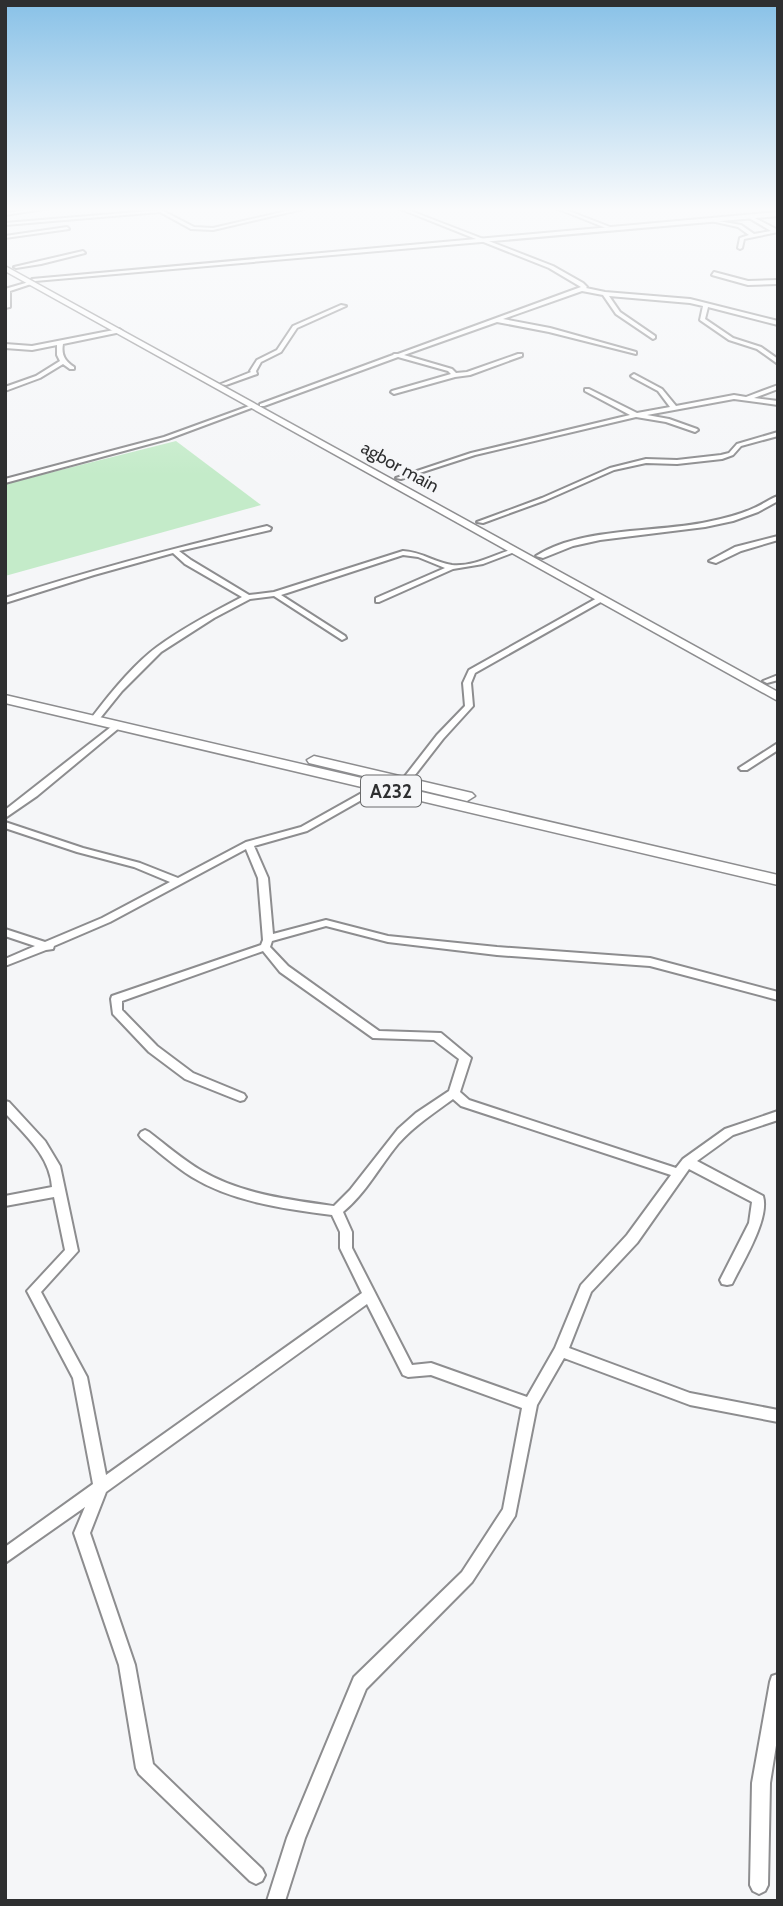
<svg xmlns="http://www.w3.org/2000/svg" width="783" height="1906" font-family="Cabin,sans-serif">
  <style>
    .green { fill: #c4ebc9 }
    .lines { fill: none; stroke-linecap: round; stroke-linejoin: round }
    .minor-casing { stroke: #8d8d8f; stroke-width: 4 }
    .tertiary-casing { stroke: #8d8d8f; stroke-width: 4 }
    .secondary-casing { stroke: #8d8d8f; stroke-width: 3 }
    .trunk-casing { stroke: #8d8d8f; stroke-width: 3 }
    .minor { fill: #fff; fill-rule: evenodd }
    .tertiary { fill: #fff; fill-rule: evenodd }
    .secondary { fill: #fff; fill-rule: evenodd }
    .trunk { fill: #fff; fill-rule: evenodd }
    .labels { text-anchor: middle; dominant-baseline: central; stroke-width: 5; stroke-linejoin: round; paint-order: stroke }
    .far-street-label { font-size: 18px; fill: #2e2f30; stroke: #f5f6f8 }
    .shield { fill: #f5f6f8; stroke: #6a6b6c; stroke-width: 2 }
    .shield-label { font-size: 19px; font-weight: bold; fill: #2e2f30 }
  </style>
  <rect width="100%" height="100%" fill="#f5f6f8"/>
  <!-- green -->
  <path class="green" d="M176,441L261,505L5,576V484Z"/>
  <g class="lines">
    <!-- minor casing -->
    <g class="minor-casing">
      <path id="minor" d="M40,208H50L5,215V213Z
        M300,208H307L213,230L191,229L160,212L5,225V223L161,210L194,227L213,228Z
        M398,208H403L553,266L583,283L587,287L586,288L605,292L690,299L778,321V325L708,307L705,319L733,338L761,347L778,359V364L757,349L729,340L700,320L703,306L690,303L609,296L620,312L655,336V338L653,339L616,314L603,295L582,291L503,319L550,328L636,352V354L549,332L497,322L404,355L452,369L456,373L467,372L518,354H522V356L470,375L455,377L394,394L391,392L392,391L451,374L448,371L398,357L264,406H260V404L393,355L394,354H398L581,287L549,268Z
        M556,208H561L610,227L606,228Z
        M751,216L778,230V232L744,239L742,248L740,249L738,248L740,238L749,235L738,227L711,221L713,220L741,225L754,234L771,231L749,218Z
        M67,227L69,229L5,238V236Z
        M83,251L85,253L41,264L16,268L14,267Z
        M714,272L748,281L778,280V284L748,285L712,275Z
        M29,282L34,283L10,291V307L5,308V289Z
        M341,305L346,306L297,328L281,352L261,362L256,371L257,374L226,385L221,384L251,372L250,371L257,360L277,350L293,326Z
        M119,329L122,331L121,332L63,344C61,355 65,361 74,367V369H70L63,364L40,378L5,391V387L36,376L60,361L57,355V345L32,350L5,348V344L32,346Z
        M634,374L662,389L676,406L734,395L746,397L778,385V389L754,398L778,401V405L734,399L647,415L669,419L697,429L698,430L695,432L666,422L636,417L475,455L401,479L396,478L471,453L630,415L585,391V389H589L637,413L670,407L658,391L632,377L631,376Z
        M252,405L257,406L168,439L5,483V479L164,437Z
        M778,432V436L741,446L733,455L722,459L677,464L646,463L614,470L546,500L483,523L477,522L542,498L610,468L646,459L677,460L721,455L729,453L737,444Z
        M778,496V501L758,512L733,521L705,527L600,540L573,546L543,558L536,556C581,527 655,533 707,522C722,519 739,515 754,508C762,505 769,499 778,496Z
        M267,526L271,528L270,530L179,551L191,560L249,595L274,592L403,551C422,552 436,563 452,565C473,567 494,555 513,549L517,551L483,564L453,569L379,602H376V598L445,568L418,557L403,555L281,595L345,636L346,638L342,640L274,596L250,599L214,618L161,652L122,691L97,722L94,723L90,720C107,697 134,664 157,647C183,628 213,612 242,597L185,564L173,553L94,575L5,603V598C92,570 178,547 267,526Z
        M778,536V540L741,551L716,563L709,561L735,547Z
        M599,597L606,599L475,673L471,683L473,706L443,739L408,784H402L400,782L402,780L437,735L465,706L463,683L469,670Z
        M778,675V680L767,683L763,681Z
        M116,723L119,724V728L37,796L5,818V810Z
        M778,743V750L747,770H741L739,768Z
        M376,785L379,786L381,788L379,790L307,831L254,846L268,878L273,934L326,920L388,936L497,947L650,958L778,992V1000L650,966L497,955L388,942L326,926L272,941L270,947L288,966L379,1031L441,1033L471,1058L460,1092L469,1100L676,1168L683,1159L725,1129L778,1111V1120L733,1135L697,1161L763,1196C770,1219 742,1263 732,1284L727,1285L722,1284L720,1280L749,1223L752,1202L689,1169L637,1243L591,1292L569,1348L690,1393L778,1410V1422L690,1405L564,1358L537,1405L515,1516L472,1582L366,1689L305,1838L285,1901H267L287,1838L354,1677L462,1572L503,1509L522,1408L431,1375L408,1377L403,1375L367,1304L106,1492L90,1533L135,1665L153,1764L262,1869L265,1875L262,1881L256,1884L250,1881L139,1774L136,1768L119,1665L74,1533L85,1507L5,1563V1547L93,1484L73,1378L27,1291L65,1250L54,1197L5,1206V1196L52,1187C50,1156 25,1135 5,1113V1101L9,1102L45,1141L60,1166L78,1251L41,1292L87,1377L106,1475L362,1293L340,1248V1232L332,1215C285,1209 233,1202 192,1177C174,1166 158,1151 141,1138L139,1135L141,1132L145,1130L149,1132C166,1145 183,1160 202,1171C241,1194 290,1200 334,1206L350,1190L398,1129L416,1113L449,1091L459,1059L434,1040L373,1038L280,972L263,951L122,1001V1010L157,1046L193,1073L244,1094L246,1097L244,1100L240,1101L185,1079L149,1052L113,1014L111,999L112,996L261,945L263,940L258,878L246,849L110,922L54,946L53,949L46,950L5,966V959L35,946L5,936V929L45,942L102,918L170,882L134,867L77,852L5,828V822L83,848L140,863L178,878L246,842L301,827ZM453,1099L461,1106L671,1175L627,1235L581,1285L555,1348L527,1397L431,1363L412,1365L352,1248V1232L343,1212C366,1193 379,1167 398,1144C414,1126 434,1113 453,1099Z
        M778,1674V1733L770,1783L768,1885L765,1891L759,1894L753,1891L750,1885L752,1783L770,1682L772,1676Z"/>
    </g>
    <!-- tertiary casing -->
    <g class="tertiary-casing">
      <path id="tertiary" d="M778,212V216L35,281L32,279Z"/>
    </g>
    <!-- secondary casing -->
    <g class="secondary-casing">
      <path id="secondary" d="M5,266L778,692V701L5,271Z"/>
    </g>
    <!-- trunk casing -->
    <g class="trunk-casing">
      <path id="trunk" d="M5,695L778,875V885L5,703Z
        M314,756L472,793L475,796L467,801L309,763L307,760Z"/>
    </g>
    <!-- minor -->
    <use href="#minor" class="minor"/>
    <!-- tertiary -->
    <use href="#tertiary" class="tertiary"/>
    <!-- secondary -->
    <use href="#secondary" class="secondary"/>
    <!-- trunk -->
    <use href="#trunk" class="trunk"/>
  </g>
  <!-- sky -->
  <linearGradient id="sky" x2="0" y2="1"><stop stop-color="#88c1e7"/><stop offset="0.44" stop-color="#fafbfc"/><stop offset="1" stop-color="#fafbfc" stop-opacity="0"/></linearGradient>
  <rect width="783" height="475" fill="url(#sky)"/>
  <g class="labels">
    <!-- far-street labels -->
    <g class="far-street-label">
      <text transform="translate(400 467) rotate(29)">agbor main</text>
    </g>
    <!-- shield labels -->
    <rect class="shield" x="361" y="775.5" width="60" height="31" rx="5"/>
    <g class="shield-label">
      <text x="391" y="791">A232</text>
    </g>
  </g>
  <!-- border -->
  <rect width="783" height="1906" fill="none" stroke="#2e2f30" stroke-width="14"/>
</svg>
